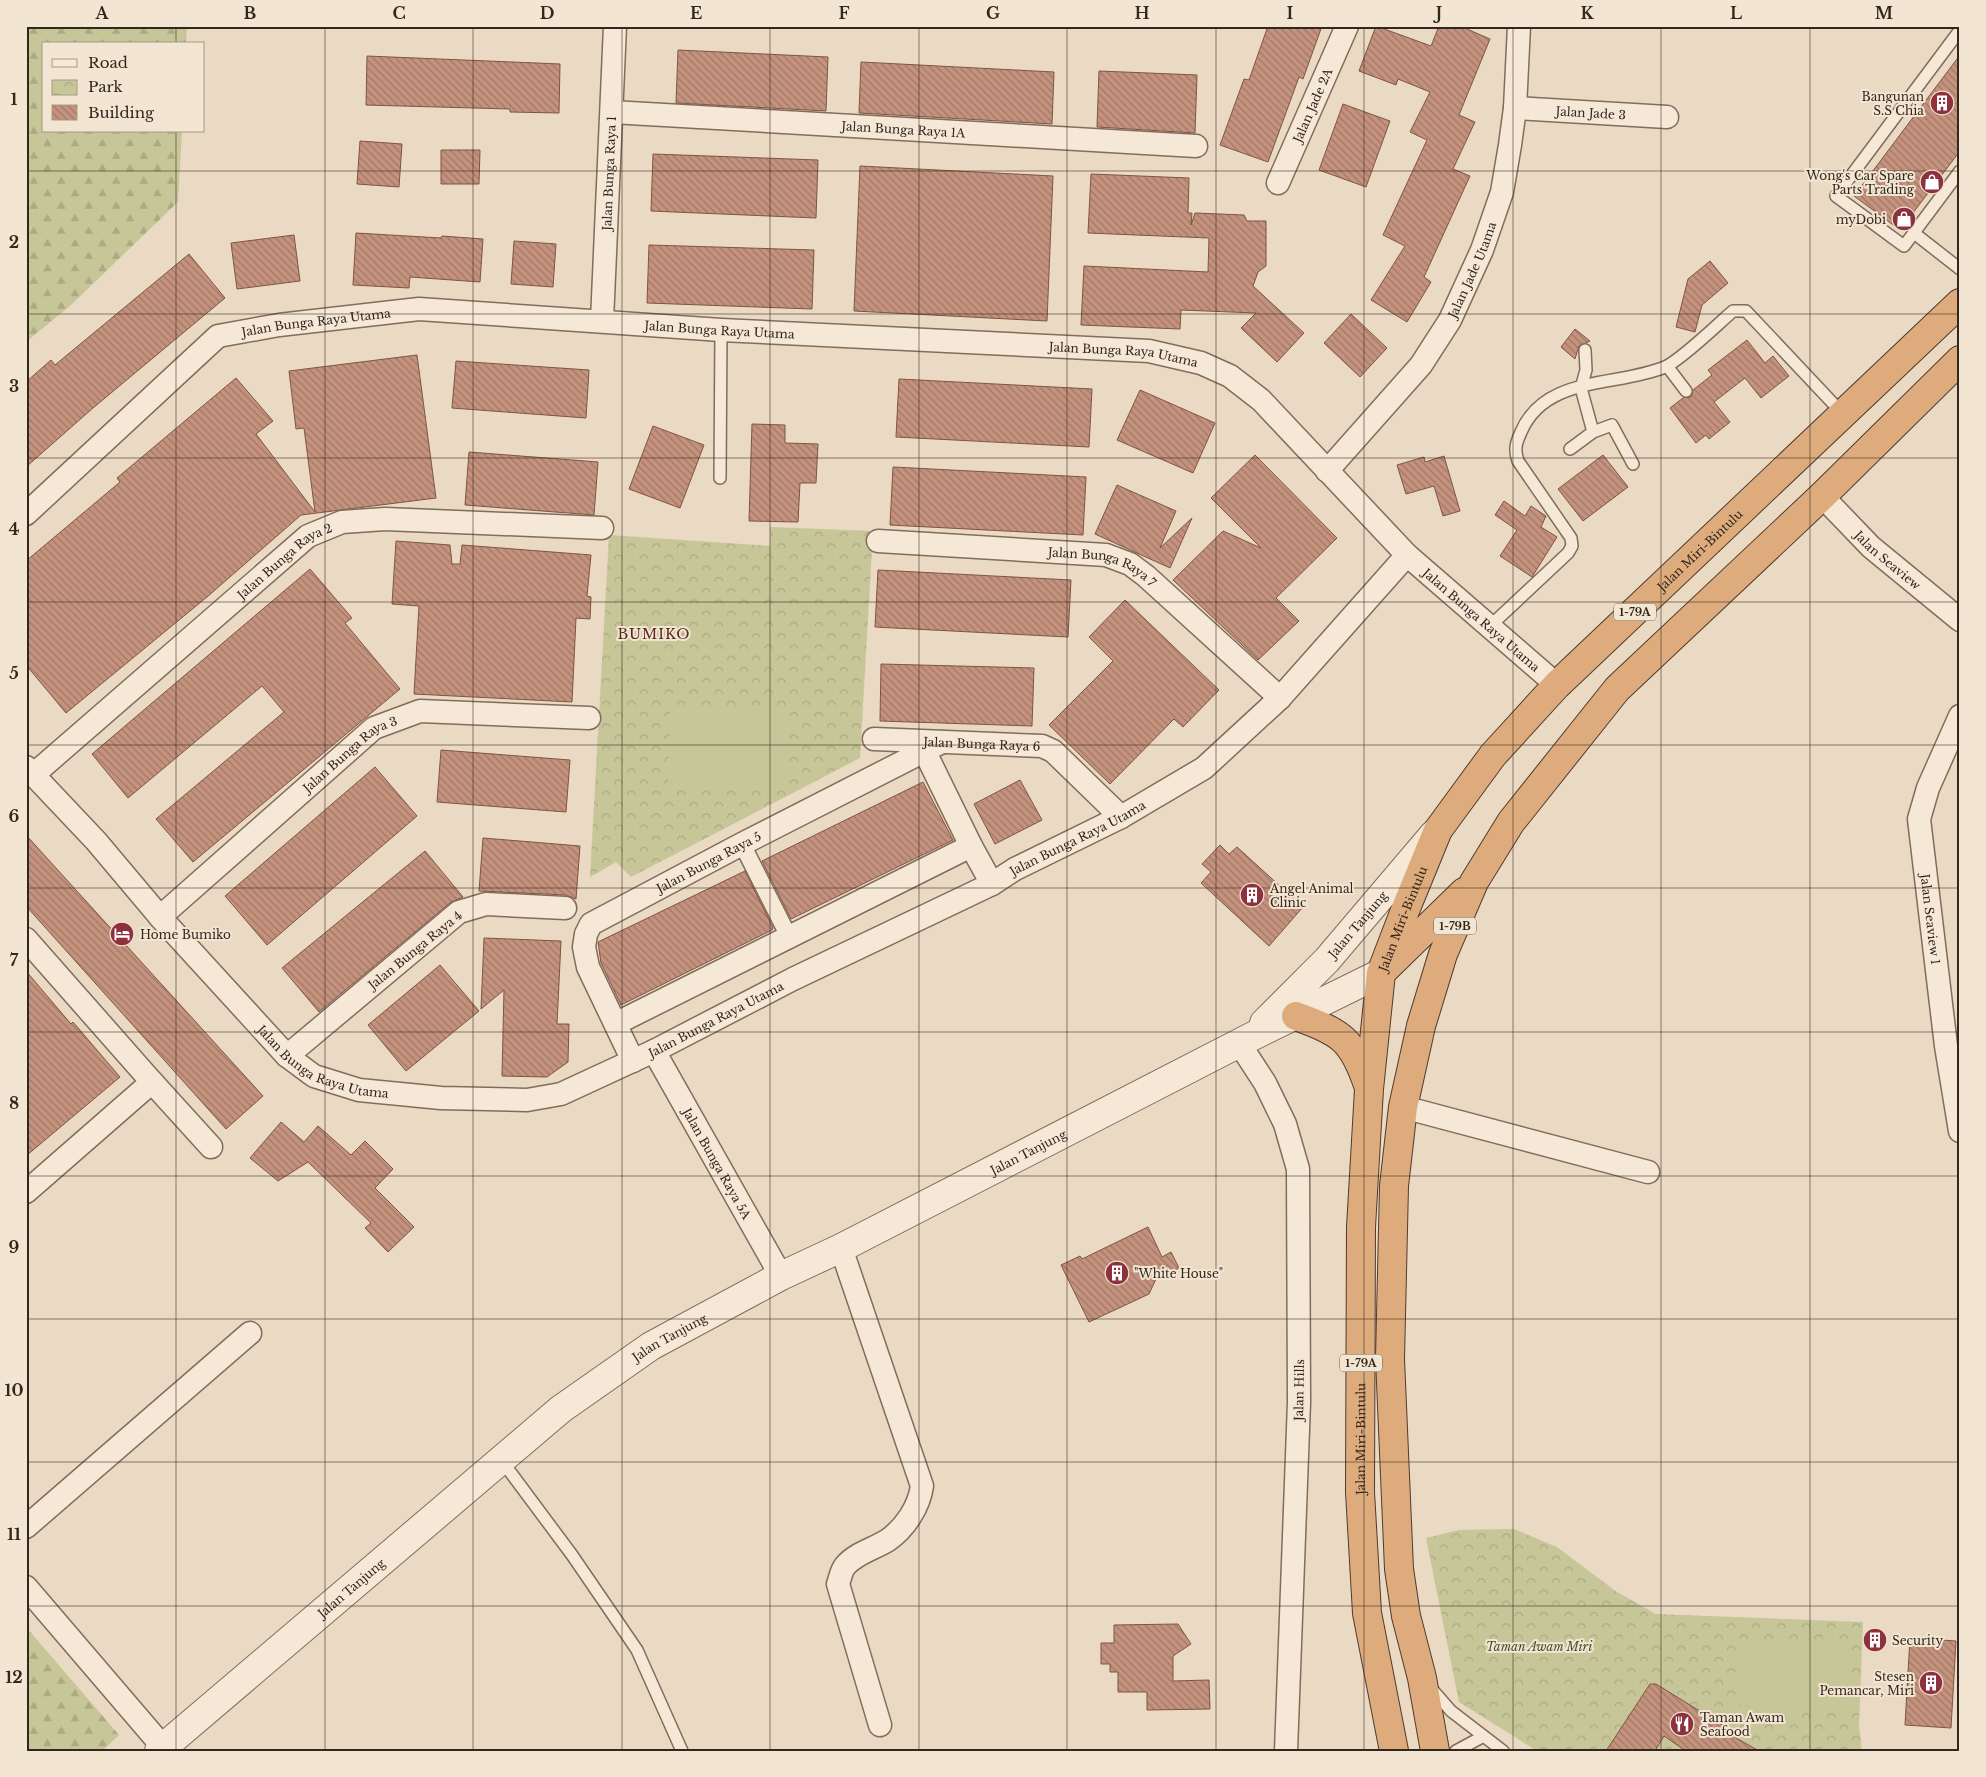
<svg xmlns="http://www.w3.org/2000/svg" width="1986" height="1777" font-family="'Libre Baskerville',serif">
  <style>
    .forest { fill: url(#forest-firs) }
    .park { fill: url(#park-crowns) }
    .pitch { fill: #c6c698 }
    .building { fill: url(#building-back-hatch); stroke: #7f5444 }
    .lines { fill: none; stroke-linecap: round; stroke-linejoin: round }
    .service-casing { stroke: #826c5c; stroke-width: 14 }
    .pedestrian-casing { stroke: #826c5c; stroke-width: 19 }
    .minor-casing { stroke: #826c5c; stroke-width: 25 }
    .tertiary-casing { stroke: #826c5c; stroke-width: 30 }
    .trunk-casing { stroke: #503b30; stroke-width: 30 }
    .service { stroke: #f5e8d6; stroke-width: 11 }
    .pedestrian { stroke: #f5e8d6; stroke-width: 16 }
    .minor { stroke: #f5e8d6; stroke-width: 22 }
    .tertiary { stroke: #f5e8d6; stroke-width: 28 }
    .trunk { stroke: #deac7c; stroke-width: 28 }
    .grid { fill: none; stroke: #33261e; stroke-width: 1; stroke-opacity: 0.55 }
    .labels { text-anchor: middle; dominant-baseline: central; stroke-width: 4; stroke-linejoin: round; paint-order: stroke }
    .shield { fill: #f2e5d2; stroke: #6c5f54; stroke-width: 1 }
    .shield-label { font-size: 11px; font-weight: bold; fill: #33261e }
    .poi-label { font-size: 12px; fill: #33261e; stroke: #f2e5d2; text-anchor: start }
    .street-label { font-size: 12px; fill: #33261e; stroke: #f2e5d2 }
    .park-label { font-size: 12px; font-style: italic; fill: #494e27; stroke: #f2e5d2 }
    .neighbourhood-label { font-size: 14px; letter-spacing: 1px; fill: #5c2722; stroke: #f2e5d2 }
    .neatline { fill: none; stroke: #33261e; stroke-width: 2 }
    .grid-label { font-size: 16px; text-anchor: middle; font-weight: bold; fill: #33261e }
  </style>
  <defs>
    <pattern id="forest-firs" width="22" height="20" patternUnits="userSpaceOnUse" patternTransform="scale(1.25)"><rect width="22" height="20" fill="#c6c698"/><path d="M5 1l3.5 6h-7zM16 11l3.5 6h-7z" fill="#abaa83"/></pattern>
    <pattern id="park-crowns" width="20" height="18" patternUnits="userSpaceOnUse" patternTransform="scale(1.25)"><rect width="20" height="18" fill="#c6c698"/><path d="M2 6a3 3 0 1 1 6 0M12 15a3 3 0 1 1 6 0" fill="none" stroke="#abaa83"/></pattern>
    <pattern id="building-back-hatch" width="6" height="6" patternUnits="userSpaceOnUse" patternTransform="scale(1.25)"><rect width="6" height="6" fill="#c4927d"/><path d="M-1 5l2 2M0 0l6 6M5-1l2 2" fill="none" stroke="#a07766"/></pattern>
  </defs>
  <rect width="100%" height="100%" fill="#ead9c3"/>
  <!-- forest -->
  <path class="forest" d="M26,26H187L186,44H44V131H182L178,202L71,305L26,342Z
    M26,1627L119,1735L102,1751H26Z"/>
  <!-- park -->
  <path class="park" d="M770,527L873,531L860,758L631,877L616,862L590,877L609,535L770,546Z
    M1514,1529L1557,1547L1617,1592L1656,1614L1863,1622L1859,1726L1862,1751H1537L1459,1702L1426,1538L1459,1530Z"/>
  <!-- pitch -->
  <path class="pitch" d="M670,707L787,710L785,786L668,783Z
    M1737,1639L1852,1643L1849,1709L1735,1705Z"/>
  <!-- building -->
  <path class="building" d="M1268,26H1322L1303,79L1299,77L1268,162L1220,145L1244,79L1249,80Z
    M1376,26L1431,46L1439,26H1460L1490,39L1459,115L1475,122L1453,169L1470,176L1424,277L1431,282L1407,322L1371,300L1405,246L1383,235L1427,140L1410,132L1430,92L1398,79L1396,85L1359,71Z
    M678,50L828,57L826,111L676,103Z
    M1960,55V151L1900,230L1854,196Z
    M367,56L560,64L559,113L510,112V109L366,105Z
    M861,62L1054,72L1052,124L859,113Z
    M1099,71L1197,75L1195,133L1097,127Z
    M1343,104L1390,121L1366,187L1319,170Z
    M360,141L402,144L399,187L357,184Z
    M441,150H480L479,184H441Z
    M653,154L818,160L816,218L651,211Z
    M860,166L1053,176L1047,321L854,311Z
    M1091,174L1189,178L1188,213H1192L1191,225L1195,213L1244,215L1247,221H1266V266L1258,272L1253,286L1304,333L1277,362L1241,328L1256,313L1181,310L1180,329L1081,325L1084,266L1208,272L1209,238L1088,233Z
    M356,233L441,238L442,236L483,239L480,282L410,277L409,288L353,285Z
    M294,235L300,281L237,289L231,243Z
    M514,241L556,244L553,287L511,284Z
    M649,245L814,250L812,309L647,303Z
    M189,254L225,298L93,408L26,467V382L51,360L55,365Z
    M1710,261L1728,283L1702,305L1695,332L1676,327L1688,279Z
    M1351,314L1387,348L1360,377L1324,343Z
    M1575,329L1590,341L1579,346L1575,359L1561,347Z
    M1747,340L1765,363L1773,356L1789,376L1761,398L1745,378L1714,402L1730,422L1709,439L1706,435L1696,443L1670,408L1683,398L1691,397L1693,390L1712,375L1708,370Z
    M417,355L436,498L301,515L207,597L66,713L26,665V561L120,482L117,478L236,378L273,421L256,434L315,512L304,428L296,429L289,371Z
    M456,361L589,370L586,418L452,408Z
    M899,379L1092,389L1089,447L896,437Z
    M1140,390L1215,423L1193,473L1117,440Z
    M752,424L785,425V443L818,444L816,483H800L798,522L749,521Z
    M653,426L704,445L680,508L629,489Z
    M469,452L598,462L594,515L465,505Z
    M1255,455L1337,538L1276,598L1299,621L1258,660L1173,580L1223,531L1261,548L1211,498Z
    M1603,455L1628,487L1583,521L1558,489Z
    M1444,456L1460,511L1443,516L1434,486L1406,494L1397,465L1424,457L1425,462Z
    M893,467L1086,477L1083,535L890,525Z
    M1117,485L1176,511L1160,548L1192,518L1170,568L1095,534Z
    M1504,501L1525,516L1531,506L1546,516L1541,527L1557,537L1532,577L1500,556L1517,530L1495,515Z
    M396,541L450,545L452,564H460L462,545L591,555L587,596L591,597L590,619L576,618L572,702L414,694L419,606L392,604Z
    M310,569L352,618L345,623L400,689L193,862L156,819L284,712L262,686L128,798L92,754Z
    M878,570L1071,580L1068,637L875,627Z
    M1125,600L1219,690L1183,727L1174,719L1110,784L1049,725L1113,661L1089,637Z
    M881,664L1034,668L1032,726L880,721Z
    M441,750L570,760L566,812L437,802Z
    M375,767L417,816L267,945L225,896Z
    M1020,780L1042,820L995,844L974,804Z
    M923,782L953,840L791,919L762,861Z
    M26,835L263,1096L226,1129L26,906Z
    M483,838L580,846L576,899L566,895L479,891Z
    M1220,845L1229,854L1237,847L1303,907L1269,946L1201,883L1211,872L1202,864Z
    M425,851L463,897L451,902L319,1012L282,968Z
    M745,871L773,928L772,930L621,1005L601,963L598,942Z
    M484,938L561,941L557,1024H569L568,1062L547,1077L502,1076L504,990L481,1009Z
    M440,965L479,1011L406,1071L368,1025Z
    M26,971L71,1024L73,1022L120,1077L26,1156Z
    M281,1122L304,1142L318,1126L351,1155L365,1141L393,1169L375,1188L414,1227L388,1252L365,1228L371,1223L308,1162L278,1181L250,1158Z
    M1148,1227L1162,1257L1171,1252L1179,1268L1156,1279L1149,1294L1089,1322L1061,1265L1080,1256L1082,1259Z
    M1178,1624L1191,1644L1173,1656V1681L1209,1680L1210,1709L1147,1710V1692H1118V1672H1110V1664H1101V1643H1114V1625Z
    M1910,1638L1956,1641L1951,1728L1905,1725Z
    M1650,1684H1656L1724,1726L1722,1730L1759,1751H1686L1664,1736L1655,1751H1606Z"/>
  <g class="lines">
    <!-- service casing -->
    <g class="service-casing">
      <path id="service" d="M1960,30L1836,196L1904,246L1960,171
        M1914,233L1960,269
        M1667,366L1686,391
        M1593,432L1612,425L1633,464
        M1570,449L1593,432L1581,388L1586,370L1585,350
        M720,478L721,330
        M1488,628L1568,553L1572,546L1571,538L1518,461C1514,449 1516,443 1521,432C1545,375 1617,387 1665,367C1681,360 1718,324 1733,311H1746L1843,414
        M502,1461L572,1555L637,1650L682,1751
        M1430,1687L1451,1711L1503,1751
        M1456,1751L1482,1737"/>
    </g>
    <!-- pedestrian casing -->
    <g class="pedestrian-casing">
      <path id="pedestrian" d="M742,844L789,937"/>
    </g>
    <!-- minor casing -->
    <g class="minor-casing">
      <g id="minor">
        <path id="s1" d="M1515,108L1667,117"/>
        <path id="s2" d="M612,112L1196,146"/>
        <path id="s3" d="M1278,183L1347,26"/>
        <path id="s4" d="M602,321L615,26"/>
        <path id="s5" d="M1327,471L1421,365L1450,320L1482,250L1502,192L1510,145L1515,108L1519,26"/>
        <path id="s6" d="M1822,496L1871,547L1960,620"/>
        <path id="s7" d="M26,514L218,336L279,325L419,309L721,330L1149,351L1201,363L1230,376L1261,400L1407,555L1557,685"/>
        <path id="s8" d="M878,541L1106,555L1130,564L1146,576L1280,698"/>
        <path id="s9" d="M1960,716L1928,788L1919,819L1946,1046L1960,1131"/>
        <path id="s10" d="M874,739L1042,746L1053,751L1121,817"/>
        <path d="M924,750L971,846L992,884"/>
        <path id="s11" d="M26,767L96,841L160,917L287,1056L314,1076L359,1090L441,1098L527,1100L561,1094L654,1051L793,979L992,884L1015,869L1121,817L1204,768L1280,698L1407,555"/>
        <path id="s12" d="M33,775L308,536L342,522L385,519L602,528"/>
        <path id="s13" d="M160,917L374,728L420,711L589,718"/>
        <path d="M26,939L152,1082L26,1192"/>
        <path d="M617,1023L971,846"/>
        <path d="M1239,1043L1265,1083L1285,1124L1298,1169L1299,1402L1286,1751"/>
        <path id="s14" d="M654,1051L781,1276"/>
        <path d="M287,1056L459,912L486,904L565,908"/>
        <path id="s15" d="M633,1061L588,967L584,947L586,934L591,924L742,844L942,742"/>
        <path d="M152,1082L211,1147"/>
        <path d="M1403,1107L1648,1172"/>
        <path d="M841,1248L922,1486C919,1507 905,1528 888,1540C874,1549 856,1553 845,1566C841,1571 840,1579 838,1584L880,1725"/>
        <path d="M26,1527L250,1333"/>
        <path d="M26,1587L163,1747"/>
      </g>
    </g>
    <!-- tertiary casing -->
    <g class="tertiary-casing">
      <g id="tertiary">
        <path id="s16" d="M1264,1023L1327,960L1434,834"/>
        <path id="s17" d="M159,1751L561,1409L651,1346L781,1276L841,1248L1253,1036L1381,973"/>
      </g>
    </g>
    <!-- trunk casing -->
    <g class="trunk-casing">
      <g id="trunk">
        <path d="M1385,969L1464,892"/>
        <path d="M1296,1016C1341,1033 1352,1038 1368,1085"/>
        <path id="s18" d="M1394,1751L1367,1613L1360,1492L1361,1227L1369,1089L1381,973L1404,913L1438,830L1493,755L1557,685L1960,303"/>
        <path d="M1435,1751L1422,1678L1406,1616L1399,1569L1390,1359L1394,1186L1403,1107L1421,1026L1443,954L1474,882L1511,822L1617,689L1822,496L1960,360"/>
      </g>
    </g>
    <!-- service -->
    <use href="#service" class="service"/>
    <!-- pedestrian -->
    <use href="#pedestrian" class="pedestrian"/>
    <!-- minor -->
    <use href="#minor" class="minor"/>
    <!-- tertiary -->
    <use href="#tertiary" class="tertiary"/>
    <!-- trunk -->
    <use href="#trunk" class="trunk"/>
  </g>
  <!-- grid -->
  <path class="grid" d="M176,26V44M325,26V1751M473,26V1751M622,26V1751M770,26V1751M919,26V1751M1067,26V1751M1216,26V1751M1364,26V1751M1513,26V1751M1661,26V1751M1810,26V1751M176,131V1751M26,171H1960M26,314H1960M26,458H1960M26,602H1960M26,745H1960M26,888H1960M26,1032H1960M26,1176H1960M26,1319H1960M26,1462H1960M26,1606H1960"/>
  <!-- icons -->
  <defs>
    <g id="building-disc" transform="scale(1.25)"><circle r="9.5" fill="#8c313d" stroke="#f2e5d2"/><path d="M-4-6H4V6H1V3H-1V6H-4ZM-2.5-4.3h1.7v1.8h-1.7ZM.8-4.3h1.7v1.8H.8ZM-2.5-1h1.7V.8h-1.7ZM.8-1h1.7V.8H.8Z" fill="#fff"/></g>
    <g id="shop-disc" transform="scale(1.25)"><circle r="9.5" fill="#8c313d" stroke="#f2e5d2"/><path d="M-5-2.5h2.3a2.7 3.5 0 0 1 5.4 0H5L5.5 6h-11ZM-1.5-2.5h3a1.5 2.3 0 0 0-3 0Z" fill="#fff"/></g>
    <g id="hotel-disc" transform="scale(1.25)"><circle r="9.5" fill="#8c313d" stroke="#f2e5d2"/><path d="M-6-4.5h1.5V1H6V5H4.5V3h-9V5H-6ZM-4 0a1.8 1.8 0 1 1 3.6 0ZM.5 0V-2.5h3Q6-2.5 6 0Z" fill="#fff"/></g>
    <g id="restaurant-disc" transform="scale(1.25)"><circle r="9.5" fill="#8c313d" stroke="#f2e5d2"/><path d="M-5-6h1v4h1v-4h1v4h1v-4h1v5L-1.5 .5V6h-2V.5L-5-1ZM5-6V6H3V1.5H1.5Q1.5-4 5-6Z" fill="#fff"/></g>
  </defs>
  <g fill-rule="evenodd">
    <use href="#building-disc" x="1942" y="103"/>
    <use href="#shop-disc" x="1932" y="182"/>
    <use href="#shop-disc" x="1904" y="219"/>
    <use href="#building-disc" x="1252" y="895"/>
    <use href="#hotel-disc" x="122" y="934"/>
    <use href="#building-disc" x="1117" y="1273"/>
    <use href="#building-disc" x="1875" y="1640"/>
    <use href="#building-disc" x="1931" y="1683"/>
    <use href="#restaurant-disc" x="1682" y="1724"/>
  </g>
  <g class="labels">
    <!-- shield labels -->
    <g class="shield">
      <rect x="1614" y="603.5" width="42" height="17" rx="4"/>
      <rect x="1434" y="917.5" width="42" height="17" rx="4"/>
      <rect x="1340" y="1354.5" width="42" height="17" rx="4"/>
    </g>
    <g class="shield-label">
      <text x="1635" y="612">1-79A</text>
      <text x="1455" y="926">1-79B</text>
      <text x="1361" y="1363">1-79A</text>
    </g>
    <!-- poi labels -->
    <g class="poi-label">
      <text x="1924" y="96" text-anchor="end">Bangunan<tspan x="1924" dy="14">S.S Chia</tspan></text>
      <text x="1914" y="175" text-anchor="end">Wong's Car Spare<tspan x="1914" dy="14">Parts Trading</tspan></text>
      <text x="1886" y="219" text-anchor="end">myDobi</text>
      <text x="1270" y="888">Angel Animal<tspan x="1270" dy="14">Clinic</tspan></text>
      <text x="140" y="934">Home Bumiko</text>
      <text x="1134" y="1273">"White House"</text>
      <text x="1892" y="1640">Security</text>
      <text x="1914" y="1676" text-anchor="end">Stesen<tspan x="1914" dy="14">Pemancar, Miri</tspan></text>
      <text x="1700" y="1717">Taman Awam<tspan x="1700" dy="14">Seafood</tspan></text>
    </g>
    <!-- street labels -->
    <g class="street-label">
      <text stroke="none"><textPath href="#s3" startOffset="85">Jalan Jade 2A</textPath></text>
      <text stroke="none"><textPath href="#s1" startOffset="76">Jalan Jade 3</textPath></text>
      <text stroke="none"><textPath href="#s2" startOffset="292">Jalan Bunga Raya 1A</textPath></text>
      <text stroke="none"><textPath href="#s4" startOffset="148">Jalan Bunga Raya 1</textPath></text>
      <text stroke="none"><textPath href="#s5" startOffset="250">Jalan Jade Utama</textPath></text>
      <text stroke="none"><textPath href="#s7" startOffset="361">Jalan Bunga Raya Utama</textPath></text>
      <text stroke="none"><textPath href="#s7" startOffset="766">Jalan Bunga Raya Utama</textPath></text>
      <text stroke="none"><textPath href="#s7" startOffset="1171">Jalan Bunga Raya Utama</textPath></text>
      <text stroke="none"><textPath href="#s18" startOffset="1320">Jalan Miri-Bintulu</textPath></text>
      <text stroke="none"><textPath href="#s6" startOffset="92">Jalan Seaview</textPath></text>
      <text stroke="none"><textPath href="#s12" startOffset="331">Jalan Bunga Raya 2</textPath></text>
      <text stroke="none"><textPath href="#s8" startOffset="228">Jalan Bunga Raya 7</textPath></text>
      <text stroke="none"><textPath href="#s7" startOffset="1632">Jalan Bunga Raya Utama</textPath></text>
      <text stroke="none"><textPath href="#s10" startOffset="108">Jalan Bunga Raya 6</textPath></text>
      <text stroke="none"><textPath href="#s13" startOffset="251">Jalan Bunga Raya 3</textPath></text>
      <text stroke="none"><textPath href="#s11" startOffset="1250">Jalan Bunga Raya Utama</textPath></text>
      <text stroke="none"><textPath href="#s15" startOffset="282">Jalan Bunga Raya 5</textPath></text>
      <text stroke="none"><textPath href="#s18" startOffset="840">Jalan Miri-Bintulu</textPath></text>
      <text stroke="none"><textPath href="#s9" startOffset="212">Jalan Seaview 1</textPath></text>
      <text stroke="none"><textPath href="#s16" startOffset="136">Jalan Tanjung</textPath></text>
      <text transform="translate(415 950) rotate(-39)">Jalan Bunga Raya 4</text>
      <text stroke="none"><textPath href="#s11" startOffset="845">Jalan Bunga Raya Utama</textPath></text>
      <text stroke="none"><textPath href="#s11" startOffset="425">Jalan Bunga Raya Utama</textPath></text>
      <text stroke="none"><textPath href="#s17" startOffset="1062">Jalan Tanjung</textPath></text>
      <text stroke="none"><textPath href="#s14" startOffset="129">Jalan Bunga Raya 5A</textPath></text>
      <text stroke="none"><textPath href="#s17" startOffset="658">Jalan Tanjung</textPath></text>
      <text transform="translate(1299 1390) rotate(-89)">Jalan Hills</text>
      <text stroke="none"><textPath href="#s18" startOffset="315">Jalan Miri-Bintulu</textPath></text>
      <text stroke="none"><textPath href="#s17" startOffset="252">Jalan Tanjung</textPath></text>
    </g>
    <!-- park labels -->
    <g class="park-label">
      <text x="1539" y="1646">Taman Awam Miri</text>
    </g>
    <!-- neighbourhood labels -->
    <g class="neighbourhood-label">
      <text x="654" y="634">BUMIKO</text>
    </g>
  </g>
  <!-- border -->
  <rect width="1986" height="1777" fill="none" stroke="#f2e5d2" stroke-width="55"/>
  <!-- legend -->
  <rect x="42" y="42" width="162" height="90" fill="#f2e5d2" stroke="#a6998a"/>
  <rect x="52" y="59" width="25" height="8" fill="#f5e8d6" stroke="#a6998a"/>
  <text x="88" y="68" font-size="15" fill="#33261e">Road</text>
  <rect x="52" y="80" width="25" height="15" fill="url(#park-crowns)" stroke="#a6998a"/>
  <text x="88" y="92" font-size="15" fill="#33261e">Park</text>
  <rect x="52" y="105" width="25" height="15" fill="url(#building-back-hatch)" stroke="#a6998a"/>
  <text x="88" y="118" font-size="15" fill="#33261e">Building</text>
  <rect x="28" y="28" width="1930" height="1722" class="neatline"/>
  <g class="grid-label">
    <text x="102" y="19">A</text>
    <text x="250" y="19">B</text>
    <text x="399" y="19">C</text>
    <text x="547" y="19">D</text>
    <text x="696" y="19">E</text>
    <text x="844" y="19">F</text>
    <text x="993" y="19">G</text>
    <text x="1142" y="19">H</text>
    <text x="1290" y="19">I</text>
    <text x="1439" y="19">J</text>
    <text x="1587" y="19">K</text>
    <text x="1736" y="19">L</text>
    <text x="1884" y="19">M</text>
    <text x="14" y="105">1</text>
    <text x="14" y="248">2</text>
    <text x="14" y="392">3</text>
    <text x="14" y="535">4</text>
    <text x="14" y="679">5</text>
    <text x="14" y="822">6</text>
    <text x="14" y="966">7</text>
    <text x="14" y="1109">8</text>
    <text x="14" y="1253">9</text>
    <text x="14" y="1396">10</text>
    <text x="14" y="1540">11</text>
    <text x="14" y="1683">12</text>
  </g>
</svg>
